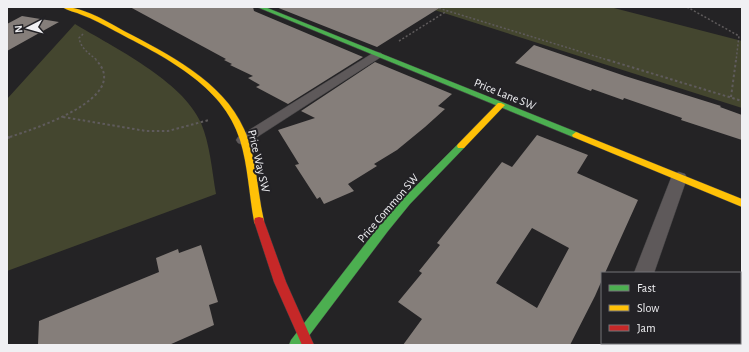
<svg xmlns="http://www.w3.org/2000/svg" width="749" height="352" font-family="'Alegreya Sans',sans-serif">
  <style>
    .green { fill: #44462f }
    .building { fill: #857e7a; fill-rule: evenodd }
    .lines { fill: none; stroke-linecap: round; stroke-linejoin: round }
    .lane-casing { stroke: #414042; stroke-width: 1 }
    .fast-casing { stroke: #414042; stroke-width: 1 }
    .slow-casing { stroke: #414042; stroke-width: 1 }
    .jam-casing { stroke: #414042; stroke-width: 1 }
    .path-far2 { stroke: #5f5b5c; stroke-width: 1.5; stroke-dasharray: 2 2; stroke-linecap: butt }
    .path-far1 { stroke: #5f5b5c; stroke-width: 2; stroke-dasharray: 2.5 2.5; stroke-linecap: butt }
    .path { stroke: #5f5b5c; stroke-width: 2.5; stroke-dasharray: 3 3; stroke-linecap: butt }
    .lane { fill: #5e595a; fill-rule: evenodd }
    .fast { fill: #4caf50; fill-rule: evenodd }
    .slow { fill: #ffc107; fill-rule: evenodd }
    .jam { fill: #c62828; fill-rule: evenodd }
    .labels { text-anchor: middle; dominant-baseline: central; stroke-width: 4; stroke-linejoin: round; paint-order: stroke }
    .street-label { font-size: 12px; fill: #f0f0f3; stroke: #232226 }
  </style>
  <rect width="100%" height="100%" fill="#242325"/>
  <!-- green -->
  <path class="green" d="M425,7H610L742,41V108Z
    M75,24C113,47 183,81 201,123C210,144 212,171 216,194L7,271V99Z"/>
  <!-- building -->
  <path class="building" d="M130,7H253L254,11L363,57L288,104L256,87L260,85L248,78L253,76L230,65L232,64L224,60L226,59Z
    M276,7H441L377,47Z
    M22,16L59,22L7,51V24Z
    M534,45L625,76L721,106L720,107L742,115V140L681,120L682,118L624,98L623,100L592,89L591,91L515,63Z
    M375,62L452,94L438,106L445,109L425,127L397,150L374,164L377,166L348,184L354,191L324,204L320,197L317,199L295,165L299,164L278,130L315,118L301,111Z
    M537,135L588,155L577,173L638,200L605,273H602V280L595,296L570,345H403L422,319L398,302L422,273L419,271L440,245L437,243L474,197L502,162L512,167ZM532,228L569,248L537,308L496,283Z
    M201,245L218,302L209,305L214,325L169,345H38L39,321L159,272L156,258L178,249L179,253Z"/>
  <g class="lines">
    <!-- lane casing -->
    <g class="lane-casing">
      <path id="lane" d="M377,52L381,53L383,55L381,57L248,143L243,145L238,143L236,140L238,137L373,53Z
        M679,172L685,174L687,178L654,273H634L671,178L673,174Z
        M607,343H629L628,345H606Z"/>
    </g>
    <!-- fast casing -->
    <g class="fast-casing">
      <path id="fast" d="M257,7H265L579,133L580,135L579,137H573Z
        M461,143L464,144L465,146L464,148L410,204L388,231L302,345H289L291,340L380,225L404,198L458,144Z"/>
    </g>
    <!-- slow casing -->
    <g class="slow-casing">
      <path id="slow" d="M62,7C84,7 106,21 124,31C168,54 223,81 244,129C257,158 257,191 264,221L263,224L259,225L255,224L254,221C249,194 248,166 240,140C223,84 162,56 115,31C104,25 93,19 82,15C76,12 68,11 62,7Z
        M498,103H501L505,105L464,148H458L457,146L458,144Z
        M576,132L742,199V207L573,137L572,135Z"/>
    </g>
    <!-- jam casing -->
    <g class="jam-casing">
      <path id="jam" d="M259,217L263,218L264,221L286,282L314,345H302L274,282L254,221L255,218Z"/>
    </g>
    <!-- path-far2 -->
    <path class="path-far2" d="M435,7L611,61
      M687,7L739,36L736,61
      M83,34L79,38C81,49 90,54 98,61
      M399,41L447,11"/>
    <!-- path-far1 -->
    <path class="path-far1" d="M608,60L742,101
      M731,97L736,60
      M63,117L146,131H168L209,120
      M10,137C33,129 133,98 96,60"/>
    <!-- path -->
    <path class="path" d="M7,138L13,136"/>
    <!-- lane -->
    <use href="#lane" class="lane"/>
    <!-- fast -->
    <use href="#fast" class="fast"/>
    <!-- slow -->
    <use href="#slow" class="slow"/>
    <!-- jam -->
    <use href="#jam" class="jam"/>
  </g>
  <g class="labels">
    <!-- street labels -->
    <g class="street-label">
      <text transform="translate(505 94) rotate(22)">Price Lane SW</text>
      <text transform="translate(259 161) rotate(77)">Price Way SW</text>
      <text transform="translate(388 208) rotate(-49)">Price Common SW</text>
    </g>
  </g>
  <!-- border -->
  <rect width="749" height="352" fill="none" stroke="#f0f0f3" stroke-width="16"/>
  <!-- legend -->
  <rect x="601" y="272" width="140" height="72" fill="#232226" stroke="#757478"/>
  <rect x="609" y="285" width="20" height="6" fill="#4caf50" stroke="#757478"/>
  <text x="637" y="292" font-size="12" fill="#f0f0f3">Fast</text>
  <rect x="609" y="305" width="20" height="6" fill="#ffc107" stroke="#757478"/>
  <text x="637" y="312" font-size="12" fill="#f0f0f3">Slow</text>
  <rect x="609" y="325" width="20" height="6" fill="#c62828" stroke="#757478"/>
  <text x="637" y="332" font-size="12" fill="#f0f0f3">Jam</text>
  <!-- north arrow -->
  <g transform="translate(28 28) rotate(264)" stroke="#232226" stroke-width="3" paint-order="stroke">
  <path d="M0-3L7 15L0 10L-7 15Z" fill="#f0f0f3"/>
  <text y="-6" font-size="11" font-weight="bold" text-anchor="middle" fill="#f0f0f3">N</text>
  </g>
</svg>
